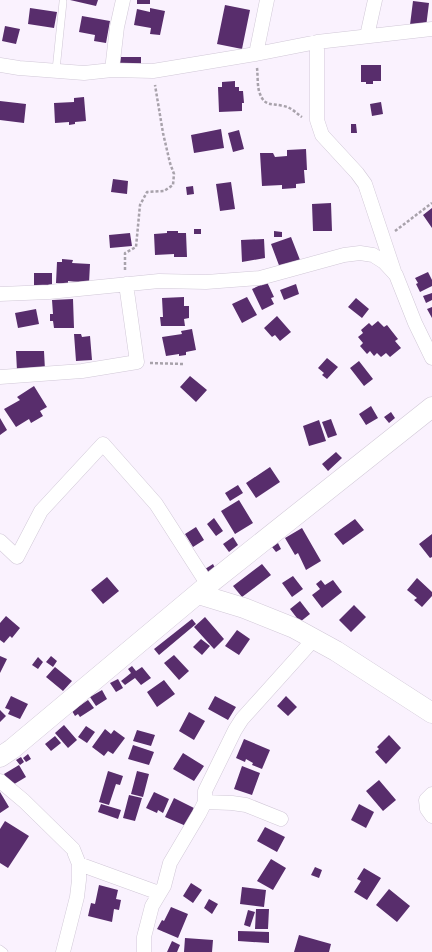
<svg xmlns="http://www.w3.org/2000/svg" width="432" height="952" font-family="Georgia,serif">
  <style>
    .building { fill: #582d6c }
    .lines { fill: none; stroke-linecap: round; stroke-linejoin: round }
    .lane-casing { stroke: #d1c8d7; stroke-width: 8 }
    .street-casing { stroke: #d1c8d7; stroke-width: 15 }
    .secondary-casing { stroke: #d1c8d7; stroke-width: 21 }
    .path { stroke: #a8a2ab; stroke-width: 2.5; stroke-dasharray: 3 2; stroke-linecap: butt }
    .lane { stroke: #fff; stroke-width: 7 }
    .street { stroke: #fff; stroke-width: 14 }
    .secondary { stroke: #fff; stroke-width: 20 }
  </style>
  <rect width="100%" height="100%" fill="#faf2fe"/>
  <!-- building -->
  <path class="building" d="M70,0H98L96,6Z
    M137,0H150V4H137Z
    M413,1L429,3L426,27L410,25Z
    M225,5L250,10L242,49L217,44Z
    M30,8L57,12L54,28L28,24Z
    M150,8L165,11L160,35L150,34L151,28L134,25L137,9L150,12Z
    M82,16L110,21L106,43L94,41L95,35L79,32Z
    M5,26L20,29L16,44L2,41Z
    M118,57H141V66H118Z
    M361,65H381V81H373V84H366V82H361Z
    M235,81V87H239V91H243L244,103H242V111L219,112L218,87H222V82Z
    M84,97L86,121L75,122V124L69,125V122L55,123L54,103L74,102V98Z
    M0,101L26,104L24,123L0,120Z
    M381,102L383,114L372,116L370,104Z
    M351,124H356L357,133H351Z
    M221,129L224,148L194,153L191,135Z
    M239,130L244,149L233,152L228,133Z
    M306,149L307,170H304L305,183L296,184V188L282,189V185L262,186L260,153H273L275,157L287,156V150Z
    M113,179L128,181L127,194L111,192Z
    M231,182L235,209L220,211L216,184Z
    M193,186L194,194L187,195L186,187Z
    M331,203L332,231H313L312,204Z
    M432,208V228L423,215Z
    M194,229H201V234H194Z
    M167,231H178V233H186L187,257H174V254L155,255L154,234L167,233Z
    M274,231L282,232V237H274Z
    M130,233L132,246L110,248L109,235Z
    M291,237L300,260L280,268L271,244Z
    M264,239L265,258L242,262L241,240Z
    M62,259L73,260L72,263L90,264L89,283L68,281V284L56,283L57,262H62Z
    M428,272L432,280V286L420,292L416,284L418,283L415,278Z
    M34,273H52V288H34Z
    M267,282L274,297L271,298L274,304L262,310L252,289Z
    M296,284L299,294L284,300L280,290Z
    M432,293V300L426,303L423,296Z
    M184,297V306H189V318L184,319L185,326H161L160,317H163L162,298Z
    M247,297L257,315L242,323L232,304Z
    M356,298L369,309L362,318L348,307Z
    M73,299L74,328H54L53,321H50V314H53L52,300Z
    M432,307V318L427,309Z
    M36,309L39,324L18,328L15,313Z
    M277,316L291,332L280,341L275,335L272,337L264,328Z
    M378,321L384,327L387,325L398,339L395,341L401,348L390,357L386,353L381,357L377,353L374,356L370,351L367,354L360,346L363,343L358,337L363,333L361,330L369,323L372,326Z
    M192,329L196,350L186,352V355L179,356V354L166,356L162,337L182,334L181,331Z
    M74,334H81L82,337L90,336L92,360L76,361Z
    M16,351H44L45,370L17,371Z
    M327,358L338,367L327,379L322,375L324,373L318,368Z
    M359,361L373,379L364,386L350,368Z
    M190,376L207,390L196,402L180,387Z
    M34,386L47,407L40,411L43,416L31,423L29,419L16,427L4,409L20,400L17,397Z
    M371,406L378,418L366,425L359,414Z
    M391,412L395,418L389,423L384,417Z
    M0,418L7,430L0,435Z
    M331,419L337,435L328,438L322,422Z
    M319,420L326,441L309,446L303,426Z
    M336,452L342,458L328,471L322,464Z
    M270,467L280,482L256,498L246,483Z
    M238,485L243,493L230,501L225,493Z
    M239,500L253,523L235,534L221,511Z
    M214,518L223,531L216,536L207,524Z
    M355,519L364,530L343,545L334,534Z
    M196,527L204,540L193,547L185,534Z
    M302,528L321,561L306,570L298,553L295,555L285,538Z
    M432,534V557L430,558L419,544Z
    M233,537L238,545L229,552L223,544Z
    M278,543L281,549L276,552L272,547Z
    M213,564L217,572L209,576L205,569Z
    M262,564L271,575L242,597L233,586Z
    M293,576L303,589L292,597L282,583Z
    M107,577L119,591L103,604L91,590Z
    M417,578L432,592V596L422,607L414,600L417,598L407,590Z
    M321,580L325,585L333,580L342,592L322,608L312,595L320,589L316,584Z
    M300,601L310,614L300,622L290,609Z
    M354,605L366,617L351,632L339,620Z
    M6,616L20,628L12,638L10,636L4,643L0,640V623Z
    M205,617L224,639L214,649L194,627Z
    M192,619L196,624L159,655L154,649Z
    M237,630L250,639L239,655L225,646Z
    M201,639L210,646L202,655L193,647Z
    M174,655L189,671L179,680L164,663Z
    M0,656L7,659L0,673Z
    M51,656L57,661L53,667L46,662Z
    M38,657L43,662L38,669L32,665Z
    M132,666L136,671L142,667L151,678L141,685L135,678L125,685L121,681L131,673L128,669Z
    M55,667L72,681L63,691L46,677Z
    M118,679L123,688L116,692L110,683Z
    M164,680L175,694L157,707L147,692Z
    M102,690L107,699L96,706L90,697Z
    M11,696L28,704L20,719L8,714L10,710L5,708Z
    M215,696L236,707L228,720L208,709Z
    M286,696L297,707L288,716L277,706Z
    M88,700L94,708L80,717L78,714L75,716L72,711Z
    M0,710L6,716L0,722Z
    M189,712L205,721L194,740L179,731Z
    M64,725L77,740L68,748L55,733Z
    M86,726L95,732L87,743L78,737Z
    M105,729L111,734L114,730L125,738L113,754L108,751L104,756L92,747Z
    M137,730L155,735L151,746L133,741Z
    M389,735L401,748L386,764L375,752L379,749L377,747Z
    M55,736L61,743L51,751L45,744Z
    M244,739L270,750L262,769L252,765L253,763L246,759L245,762L236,758Z
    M133,745L154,752L149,765L128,759Z
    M183,753L204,766L194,781L173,769Z
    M28,754L31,759L26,762L23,758Z
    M21,757L24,762L20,765L16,760Z
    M19,765L26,777L11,786L4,774Z
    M242,766L260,773L252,795L234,789Z
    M108,771L123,776L120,785L116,784L109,805L99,802Z
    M137,771L149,774L143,797L131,794Z
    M379,780L396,800L383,811L366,791Z
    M0,792L9,807L0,813Z
    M154,792L169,799L163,813L158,810L157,813L146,808Z
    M129,795L142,798L135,821L123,818Z
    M174,798L194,808L186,826L165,817Z
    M101,804L121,810L118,819L98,812Z
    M359,804L374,812L366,828L351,820Z
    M5,821L29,836L8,868L0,863V829Z
    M265,827L285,837L277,852L257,841Z
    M271,859L286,868L273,890L257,881Z
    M315,867L322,870L319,878L311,875Z
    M364,868L381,878L367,900L354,892L361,881L357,879Z
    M191,883L202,890L193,903L183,896Z
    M99,885L118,890L116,899L121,900L119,910L114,909L112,922L88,916L91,903L95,904Z
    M242,887L266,890L264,907L240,904Z
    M389,889L410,906L397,922L376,905Z
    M209,899L218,904L212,914L204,908Z
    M171,907L188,914L178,938L157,929L162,920L164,921Z
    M256,909H269L268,929H255Z
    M248,910L255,912L250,927L244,925Z
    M238,931L269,932V943L238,941Z
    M299,935L331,944L329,952H294Z
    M185,938L213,940L212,952H184Z
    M172,941L180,945L177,952H167Z"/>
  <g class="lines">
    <!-- lane casing -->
    <g class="lane-casing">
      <path id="lane" d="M56,70L63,2
        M0,949L4,952"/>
    </g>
    <!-- street casing -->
    <g class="street-casing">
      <path id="street" d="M367,36L375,0
        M317,42V120L322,135L357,173L365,184L394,271
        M256,54L267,0
        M0,65L19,68L84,73L112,70L153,71L256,54L317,42L432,29
        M112,70L117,27L123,0
        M0,294L49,292L159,281L206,282L260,278L344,255L360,253L373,255L384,262L396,275L415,323L432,358
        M0,377L82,371L137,362L126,284
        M0,541L17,557L41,511L103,444L156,504L208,585
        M0,781L24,801L73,849L79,864V880L77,897L63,952
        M432,794L426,800L427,809L432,816
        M205,802L232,803L246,805L281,819
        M79,864L159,893
        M144,952V937L152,906L164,886L170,863L199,814L205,802V791L235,730L242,719L314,639"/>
    </g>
    <!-- secondary casing -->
    <g class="secondary-casing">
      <path id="secondary" d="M198,594L244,608L294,628L336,651L432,713
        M0,757L12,749L208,585L432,407"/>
    </g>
    <!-- path -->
    <path class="path" d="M257,68C258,76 257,87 260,94C265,107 272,103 283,106C291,107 296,113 302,117
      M395,231L432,203
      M125,270V253L136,247L140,205L147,192L164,191L173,185L174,174L170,163L163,133L155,85
      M150,363L183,364"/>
    <!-- lane -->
    <use href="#lane" class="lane"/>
    <!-- street -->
    <use href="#street" class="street"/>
    <!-- secondary -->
    <use href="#secondary" class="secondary"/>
  </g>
</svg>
